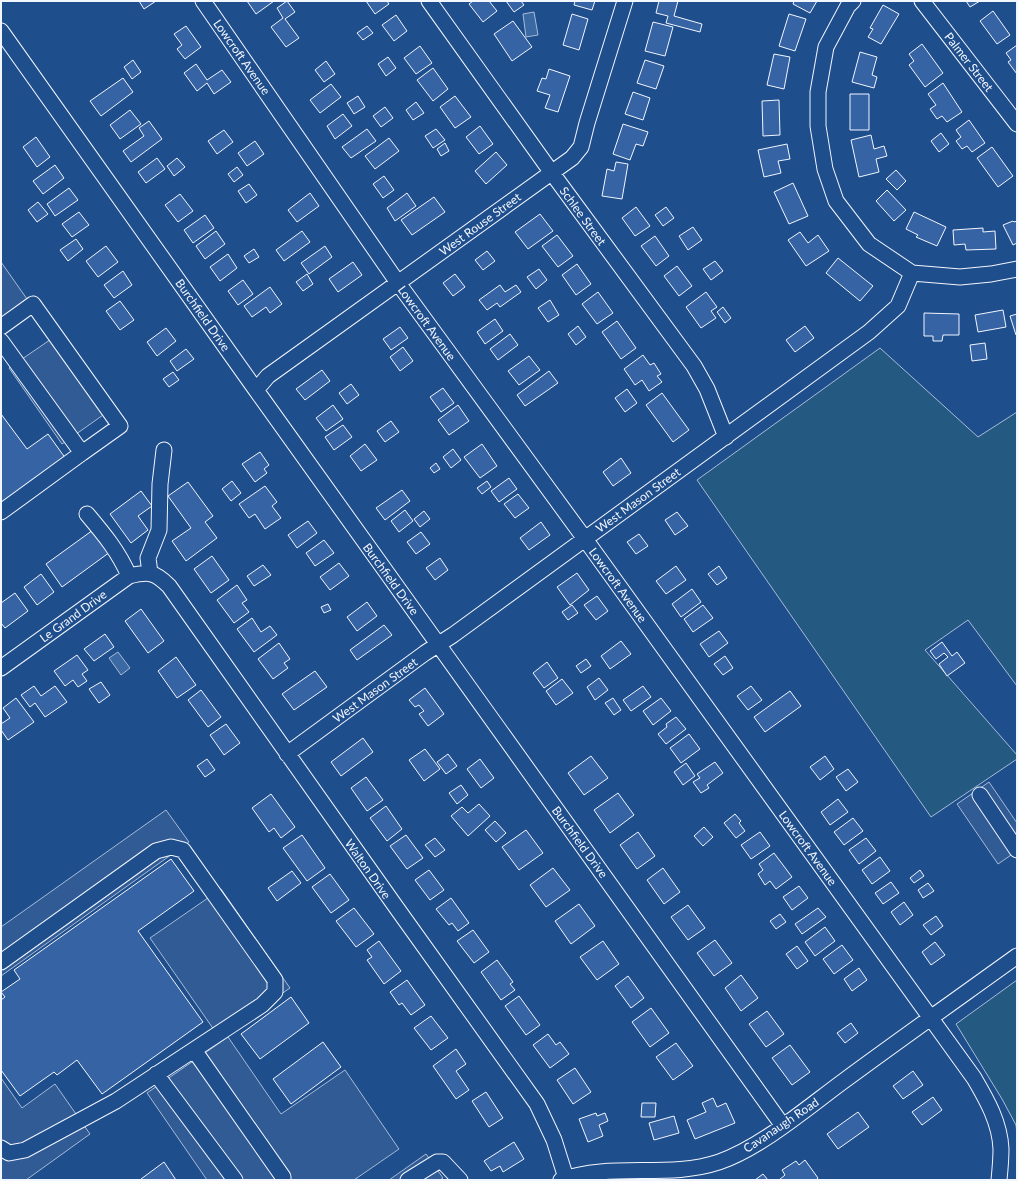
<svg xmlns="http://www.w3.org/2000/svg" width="1018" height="1181" font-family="Lato,sans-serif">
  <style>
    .green { fill: #245a82; stroke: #a8bbd7 }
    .parking { fill: #305b95; stroke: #a8bbd7 }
    .water { fill: #3b69a3; stroke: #a8bbd7 }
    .building { fill: #3563a3; stroke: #f2f6ff }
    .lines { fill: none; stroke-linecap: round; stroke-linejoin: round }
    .minor-casing { stroke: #f2f6ff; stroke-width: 17 }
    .minor { stroke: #1f4e8c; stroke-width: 15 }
    .labels { text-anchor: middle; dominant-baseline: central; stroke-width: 3; stroke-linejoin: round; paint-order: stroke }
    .street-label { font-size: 12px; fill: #f2f6ff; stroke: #1f4e8c }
  </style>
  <rect width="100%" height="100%" fill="#1f4e8c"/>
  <!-- green -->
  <path class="green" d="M880,348L978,437L1017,412V686L968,620L925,650L1017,755V759L931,817L697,480Z
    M1017,980V1134L1016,1125L1002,1099L956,1024Z"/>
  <!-- parking -->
  <path class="parking" d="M1,262L27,299L1,318Z
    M60,333L113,408L62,444L9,368Z
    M989,782L1017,823V851L998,864L957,804Z
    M166,810L189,842L1,976V927Z
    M221,889L290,988L219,1037L150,938Z
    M228,1037L281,1114L345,1070L399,1149L354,1180H207L147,1093Z
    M1,1078L22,1108L55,1084L90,1134L26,1180H1Z
    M426,1154L443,1178L440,1180H389Z"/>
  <!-- water -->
  <path class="water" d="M534,12L538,35L526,37L523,14Z
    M118,652L130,668L121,675L109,658Z"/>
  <!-- building -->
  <path class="building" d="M139,1H156L144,9Z
    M247,1H274L256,14Z
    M287,1L295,12L285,19L299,38L286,47L271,27L283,18L277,8Z
    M366,1H387L389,4L375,14Z
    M473,1H489L497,11L483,22L469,4Z
    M506,1H521L524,5L514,12Z
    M575,1H595L592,10L574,5Z
    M659,1H678L674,16L702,24L700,32L666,23L668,16L656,13Z
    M794,1H817L810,13L793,4Z
    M966,1H980L970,7Z
    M883,5L899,14L881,44L868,37L873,29L870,28Z
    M993,11L1010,35L997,44L980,21Z
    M572,14L588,19L579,50L563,45Z
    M789,14L806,19L795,51L779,46Z
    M396,15L407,31L394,41L382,25Z
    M513,21L532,47L512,61L494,34Z
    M653,22L673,27L665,56L645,51Z
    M186,26L201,47L185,59L177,49L182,45L174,34Z
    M367,26L373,33L363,40L357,33Z
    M922,44L943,73L925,87L909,65L914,61L909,54Z
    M1017,45V74L1008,62L1011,60L1006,53Z
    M420,46L432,63L416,74L404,58Z
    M860,52L877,57L872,75L877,77L874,88L852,82Z
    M774,54L790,57L784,89L767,85Z
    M388,57L396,68L386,76L378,64Z
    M133,60L141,72L132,79L124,67Z
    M645,60L664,66L656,89L637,83Z
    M326,61L335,74L324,82L315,70Z
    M196,64L207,80L222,70L231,82L214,94L207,83L197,91L184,73Z
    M433,68L448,89L433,101L417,80Z
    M549,69L570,76L558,112L545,108L550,95L537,91L542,78L546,79Z
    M123,78L133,92L101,116L90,101Z
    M943,83L962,112L947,122L942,116L937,119L930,109L936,105L928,94Z
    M331,84L341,97L320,113L310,100Z
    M633,92L650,98L643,120L625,114Z
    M850,94H869V130H850Z
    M358,96L365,107L354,114L347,103Z
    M455,96L471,117L455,128L440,107Z
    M779,100L780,135L763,136L762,101Z
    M416,102L424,113L413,120L406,110Z
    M385,107L393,118L381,127L373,116Z
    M130,110L141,124L120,139L110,125Z
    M343,114L352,126L335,139L327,126Z
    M969,120L985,143L972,152L967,146L962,149L956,141L961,137L956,130Z
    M149,121L162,139L131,162L123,151L144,136L139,128Z
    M623,124L648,132L643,146L636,144L630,160L613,154Z
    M480,126L493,144L479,154L466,137Z
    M367,129L376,141L351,158L342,147Z
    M436,129L445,140L433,148L425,136Z
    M224,130L233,142L217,154L208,141Z
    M941,133L949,144L939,152L931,141Z
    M871,135L874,149L884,146L887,156L876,159L879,172L859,177L851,140Z
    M36,137L50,157L37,167L23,147Z
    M389,138L399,151L375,169L365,156Z
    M255,141L264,154L247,166L238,153Z
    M445,143L449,151L441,156L437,149Z
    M787,144L790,159L778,161L781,173L764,177L758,150Z
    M992,147L1013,176L998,187L977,158Z
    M496,152L507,165L486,184L475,171Z
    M157,158L165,169L146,183L138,172Z
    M177,158L185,167L174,176L167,166Z
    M616,162L628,164L622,199L602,196L607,169L614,171Z
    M55,165L64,178L43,194L33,181Z
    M237,167L243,175L234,182L228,174Z
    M896,170L906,181L897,190L886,179Z
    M384,176L394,190L383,198L373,184Z
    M793,183L808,216L789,224L774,192Z
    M249,184L257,195L246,203L238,191Z
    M69,188L78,200L55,216L47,204Z
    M887,190L906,210L894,221L876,201Z
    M310,193L319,206L297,222L288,210Z
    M407,193L416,206L395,221L387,208Z
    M180,194L193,211L178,222L165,205Z
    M434,197L445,212L412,235L401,220Z
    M38,202L48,214L37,222L28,210Z
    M636,207L650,226L635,236L622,218Z
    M666,207L674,218L663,226L655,215Z
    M79,212L89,225L72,237L62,224Z
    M914,212L946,227L937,246L916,237L918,235L906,229Z
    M540,214L553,231L528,249L515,232Z
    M205,215L214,228L193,243L184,230Z
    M1013,221L1014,222L1017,221V243L1013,245L1003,225Z
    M693,227L702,240L688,250L679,236Z
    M983,228V232L995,231L996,249L966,250L965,244L954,245L953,230Z
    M216,231L225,244L205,259L196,246Z
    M302,231L310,242L284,261L276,250Z
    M800,232L808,243L818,235L829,251L806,266L788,240Z
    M557,235L573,256L558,267L542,246Z
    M655,236L669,256L656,266L641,246Z
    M76,239L83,249L68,261L60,250Z
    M106,246L118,262L98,277L86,261Z
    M325,246L332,257L309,274L301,263Z
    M254,249L259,257L249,263L244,256Z
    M487,251L495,261L483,270L475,260Z
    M228,254L237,268L220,281L210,267Z
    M838,258L873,286L860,301L826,273Z
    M715,261L723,271L711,280L703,269Z
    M353,262L362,275L338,292L329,279Z
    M577,264L591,284L576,295L562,275Z
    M677,266L692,286L679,296L664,276Z
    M539,269L547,280L536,289L527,277Z
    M123,271L132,285L114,298L104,285Z
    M307,274L313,284L303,291L296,282Z
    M455,274L465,287L453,296L443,283Z
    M243,280L253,294L238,305L228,291Z
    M500,285L505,292L516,285L521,292L500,307L497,303L487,310L479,300Z
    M270,287L282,304L270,313L266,307L252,317L244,306Z
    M598,292L613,313L597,324L582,304Z
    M706,292L717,307L711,311L716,318L701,328L686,307Z
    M550,300L559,315L548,322L538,308Z
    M120,301L134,320L120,330L106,311Z
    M723,307L731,318L725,323L717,312Z
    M1003,310L1006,327L978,332L975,315Z
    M924,313L959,314V335H943L942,341H933V336H924Z
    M1017,314V335H1016L1010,316Z
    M495,319L503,331L485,344L477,332Z
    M617,321L636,348L621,359L602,332Z
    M578,326L586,337L576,345L568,334Z
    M805,326L814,338L795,352L786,340Z
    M400,327L408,338L391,350L383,339Z
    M166,328L176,341L157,356L147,342Z
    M510,334L518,345L498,360L490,349Z
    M985,343L987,359L972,361L970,345Z
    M403,347L413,361L400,371L390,357Z
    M186,349L194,359L177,371L170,361Z
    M643,355L650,365L654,363L661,374L657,376L662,382L649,391L642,380L635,385L624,369Z
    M529,356L540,370L519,385L508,371Z
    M322,370L330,381L305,400L296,389Z
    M549,371L558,383L525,406L517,395Z
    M173,372L179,380L169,387L163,379Z
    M351,384L359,395L347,404L339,393Z
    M443,388L454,403L441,412L430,397Z
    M627,389L637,403L625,412L615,398Z
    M662,393L689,430L673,442L646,405Z
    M333,405L343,419L326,431L316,418Z
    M458,405L469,421L449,435L438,420Z
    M1,414L27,449L48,434L66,459L1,505Z
    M391,421L399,432L385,442L377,431Z
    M343,425L352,437L334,450L325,437Z
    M365,444L377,460L361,471L350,456Z
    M482,444L497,466L480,478L464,457Z
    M453,449L461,460L451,468L443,457Z
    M260,452L269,465L264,469L267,473L255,482L242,464Z
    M621,458L631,473L613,486L603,472Z
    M436,463L440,469L434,473L430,468Z
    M509,478L517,489L499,502L491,491Z
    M232,481L241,493L231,501L222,489Z
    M487,481L491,487L482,494L477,488Z
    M188,482L213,516L205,522L217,538L186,561L172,541L191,528L168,496Z
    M265,486L277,502L272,506L281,518L265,529L255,514L249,518L239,504Z
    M402,490L410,501L385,520L376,508Z
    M141,491L152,506L138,516L148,530L131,543L110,514Z
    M518,494L529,508L515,518L504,504Z
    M405,510L413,521L399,532L391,521Z
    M424,511L430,519L420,527L414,519Z
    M677,512L688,526L675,535L665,520Z
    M308,521L317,533L297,548L288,535Z
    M541,522L550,535L529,550L520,538Z
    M93,530L110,552L62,587L46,564Z
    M421,532L430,544L416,554L407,542Z
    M639,534L648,546L636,554L627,542Z
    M324,540L334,553L315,566L306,553Z
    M212,556L229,580L211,593L194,569Z
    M440,558L448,570L435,580L426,568Z
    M339,563L349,576L330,590L320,577Z
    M263,565L271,575L254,586L247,576Z
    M676,566L686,580L666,594L656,581Z
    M719,566L727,578L717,585L708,574Z
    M577,573L589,590L570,605L557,587Z
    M41,574L54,592L37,605L24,587Z
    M237,585L247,600L242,603L249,612L234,623L217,600Z
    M692,589L701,602L681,617L672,604Z
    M15,593L28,611L5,628L1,623V603Z
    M597,596L608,611L596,620L584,605Z
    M367,602L377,616L357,631L347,617Z
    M328,604L331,610L324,613L321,607Z
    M572,605L578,613L568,620L562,612Z
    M703,605L713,618L693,632L684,619Z
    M141,609L164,641L148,653L125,621Z
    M252,618L261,632L270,626L277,635L254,652L237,629Z
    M384,625L392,635L357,660L350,650Z
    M719,631L728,643L709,657L700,644Z
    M105,634L114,647L94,661L84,649Z
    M621,641L631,654L610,669L601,656Z
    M942,642L952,656L957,652L965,663L947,676L939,664L948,657L944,653L936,659L930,651Z
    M279,643L290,659L284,663L288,668L273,679L258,659Z
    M77,655L88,670L82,674L87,681L78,687L73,680L65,686L54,671Z
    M725,656L733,668L723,675L714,664Z
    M176,657L196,685L177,698L158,671Z
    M586,659L591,666L581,673L576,666Z
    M547,662L558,678L544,688L533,673Z
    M315,671L327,687L294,710L282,694Z
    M599,678L608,690L595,700L587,687Z
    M562,679L573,693L556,705L546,691Z
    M101,682L110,695L99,703L89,689Z
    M34,686L41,696L55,686L67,702L45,717L35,703L30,707L21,695Z
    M643,686L651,697L631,711L623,700Z
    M751,686L762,700L748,710L737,696Z
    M425,688L444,714L428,726L419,714L424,711L419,705L415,707L409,700Z
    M201,690L221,717L208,727L188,700Z
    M790,691L801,706L765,732L754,717Z
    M16,698L34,722L8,740L1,730V724L10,718L3,708Z
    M613,698L621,710L614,715L605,703Z
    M661,698L671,711L653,725L643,711Z
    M676,717L686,729L666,744L658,734L667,727L666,724Z
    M226,724L240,743L224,755L210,735Z
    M689,734L700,749L681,763L670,748Z
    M363,738L373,752L341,776L331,762Z
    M425,749L440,769L424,781L409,760Z
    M448,754L457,766L446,774L437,762Z
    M591,756L608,778L584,795L568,773Z
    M825,756L834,769L820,780L810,767Z
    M207,759L215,770L205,777L197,766Z
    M480,759L494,778L481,788L467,769Z
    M715,762L723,773L707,785L709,788L701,793L693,782L700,778L697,774Z
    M686,763L695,776L683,785L674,772Z
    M848,769L858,782L846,791L836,777Z
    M366,777L383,800L367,811L351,788Z
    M461,785L468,795L457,804L449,793Z
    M618,793L634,815L610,833L594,810Z
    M271,794L295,827L281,838L274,828L269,832L252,808Z
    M838,799L848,812L830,825L821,812Z
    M479,804L490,816L468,836L451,816L462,807L468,813Z
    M386,806L402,829L387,841L370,818Z
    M735,814L741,821L739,823L745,831L736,838L724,823Z
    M853,818L863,831L844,845L834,832Z
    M495,821L506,833L496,842L485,830Z
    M704,827L713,837L703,846L694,836Z
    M526,830L543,853L519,870L502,847Z
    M638,832L655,856L637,869L620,845Z
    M760,832L770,846L751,859L741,845Z
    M302,835L325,868L307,881L283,848Z
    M406,835L423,858L407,869L390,846Z
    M435,838L445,850L435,857L425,845Z
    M866,838L876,851L859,864L849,850Z
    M774,853L792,877L776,889L770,881L765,885L758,874L763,870L759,864Z
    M880,857L890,871L872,884L862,870Z
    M171,859L194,891L138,931L203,1022L102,1094L77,1060L57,1075L54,1072L20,1096L1,1070V1000L5,997L1,992L20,979L14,970Z
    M553,868L570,890L546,907L530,885Z
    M663,868L680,892L664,904L647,880Z
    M429,870L444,890L430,900L415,880Z
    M920,870L924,876L914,883L910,878Z
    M292,871L301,883L277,901L268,888Z
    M330,874L349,900L331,913L312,887Z
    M891,882L899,893L883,904L875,893Z
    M928,883L934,891L923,898L918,890Z
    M799,886L808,898L792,910L783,897Z
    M451,898L469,923L458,931L452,923L449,925L436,909Z
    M904,902L913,915L900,925L891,912Z
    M579,904L595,926L571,944L555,921Z
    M688,905L705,928L688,940L671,917Z
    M354,908L374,934L356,947L336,921Z
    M818,908L826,917L802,934L795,924Z
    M780,914L786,922L776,929L770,921Z
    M936,916L943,926L931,935L923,925Z
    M825,927L835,941L815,956L805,942Z
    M473,930L489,952L474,963L457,941Z
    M715,940L732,963L714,976L697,953Z
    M379,941L401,971L384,984L367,960L372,957L367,950Z
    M603,941L619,964L597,980L580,957Z
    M935,942L945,955L931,965L922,952Z
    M842,945L853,960L834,974L823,959Z
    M797,946L808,961L797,969L786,954Z
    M497,960L513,982L510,984L515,990L501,1000L481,972Z
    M859,968L867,980L852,991L844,979Z
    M741,975L758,998L741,1011L725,988Z
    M628,976L644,998L631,1008L615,986Z
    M407,980L425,1005L411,1015L402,1003L399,1005L390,992Z
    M519,996L540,1025L526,1035L505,1006Z
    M291,997L309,1023L260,1059L241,1034Z
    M651,1008L669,1033L650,1047L632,1022Z
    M767,1011L784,1034L766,1047L749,1024Z
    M431,1016L448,1038L431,1050L414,1028Z
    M851,1023L858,1033L845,1043L837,1033Z
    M548,1034L556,1045L560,1042L569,1054L550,1068L533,1045Z
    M323,1042L341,1067L291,1104L273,1079Z
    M676,1043L693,1066L673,1080L656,1057Z
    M790,1045L810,1072L792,1085L772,1058Z
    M456,1049L466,1064L456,1071L469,1090L456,1099L433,1066Z
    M575,1068L591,1092L573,1104L557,1080Z
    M913,1071L923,1085L903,1099L893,1086Z
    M486,1092L503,1118L489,1127L472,1101Z
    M933,1097L942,1110L922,1125L912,1112Z
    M713,1098L717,1107L726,1103L735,1123L695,1139L687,1120L706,1112L702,1103Z
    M642,1103H656L655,1117H641Z
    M858,1112L869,1127L838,1149L827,1134Z
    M596,1113L597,1116L605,1113L608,1121L599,1125L603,1136L588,1142L579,1119Z
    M674,1116L679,1133L654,1140L649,1123Z
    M514,1142L524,1159L503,1172L500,1166L491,1171L484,1161Z
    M805,1160L818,1178L816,1180H779L785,1175L782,1170L796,1161L799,1165Z
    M164,1162L176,1180H142L141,1179Z
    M763,1174L768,1180H755Z"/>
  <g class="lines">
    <!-- minor casing -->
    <g class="minor-casing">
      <path id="minor" d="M203,1L398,283L585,539L974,1078C987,1100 1000,1123 1001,1149C1001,1159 1000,1170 999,1180
        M429,1L552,173L694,366L707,389L726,437
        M853,1L848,6L826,47L818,92V126L825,169L836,201L869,244L912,273L960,277L991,274L1017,269
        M922,1L1017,124
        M1,31L256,390L783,1126
        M1,327L33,304L120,426L82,453
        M1,341L82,453L1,512
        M256,390L268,376L572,158L581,147L587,123L625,1
        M87,514C103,533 119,552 129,576
        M150,573L148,558L159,530L160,484L164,450
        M1,668L129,576C149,571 155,572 169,586L396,907L537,1104L554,1140L566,1178
        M287,754L425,653L453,635L869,332L898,306L912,273
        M980,795L1017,850
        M1,962L156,851L171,847L183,850L275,980V992L262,1005L116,1101L25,1150L9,1153L1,1148
        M194,1050L283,1177V1180
        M156,1074L235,1180
        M408,1180L437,1162H443L460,1180
        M561,1180C612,1162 668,1179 719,1162C762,1147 808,1107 845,1080C902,1038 960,997 1017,956"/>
    </g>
    <!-- minor -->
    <use href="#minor" class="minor"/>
  </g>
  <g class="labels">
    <!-- street labels -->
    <g class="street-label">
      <text transform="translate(242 57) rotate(55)">Lowcroft Avenue</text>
      <text transform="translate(969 62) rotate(52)">Palmer Street</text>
      <text transform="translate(583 216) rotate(54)">Schlee Street</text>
      <text transform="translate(480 224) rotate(-36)">West Rouse Street</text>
      <text transform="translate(203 315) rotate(55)">Burchfield Drive</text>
      <text transform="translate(427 323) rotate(54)">Lowcroft Avenue</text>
      <text transform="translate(638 500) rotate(-36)">West Mason Street</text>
      <text transform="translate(391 579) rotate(54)">Burchfield Drive</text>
      <text transform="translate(618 585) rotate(54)">Lowcroft Avenue</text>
      <text transform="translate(73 616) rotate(-36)">Le Grand Drive</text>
      <text transform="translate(375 690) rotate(-36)">West Mason Street</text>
      <text transform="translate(580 842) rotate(54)">Burchfield Drive</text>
      <text transform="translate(808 848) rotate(54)">Lowcroft Avenue</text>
      <text transform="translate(368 869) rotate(55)">Walton Drive</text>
      <text transform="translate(781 1125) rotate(-34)">Cavanaugh Road</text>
    </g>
  </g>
  <!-- border -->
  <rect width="1018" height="1181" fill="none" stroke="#f2f6ff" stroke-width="4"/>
</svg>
